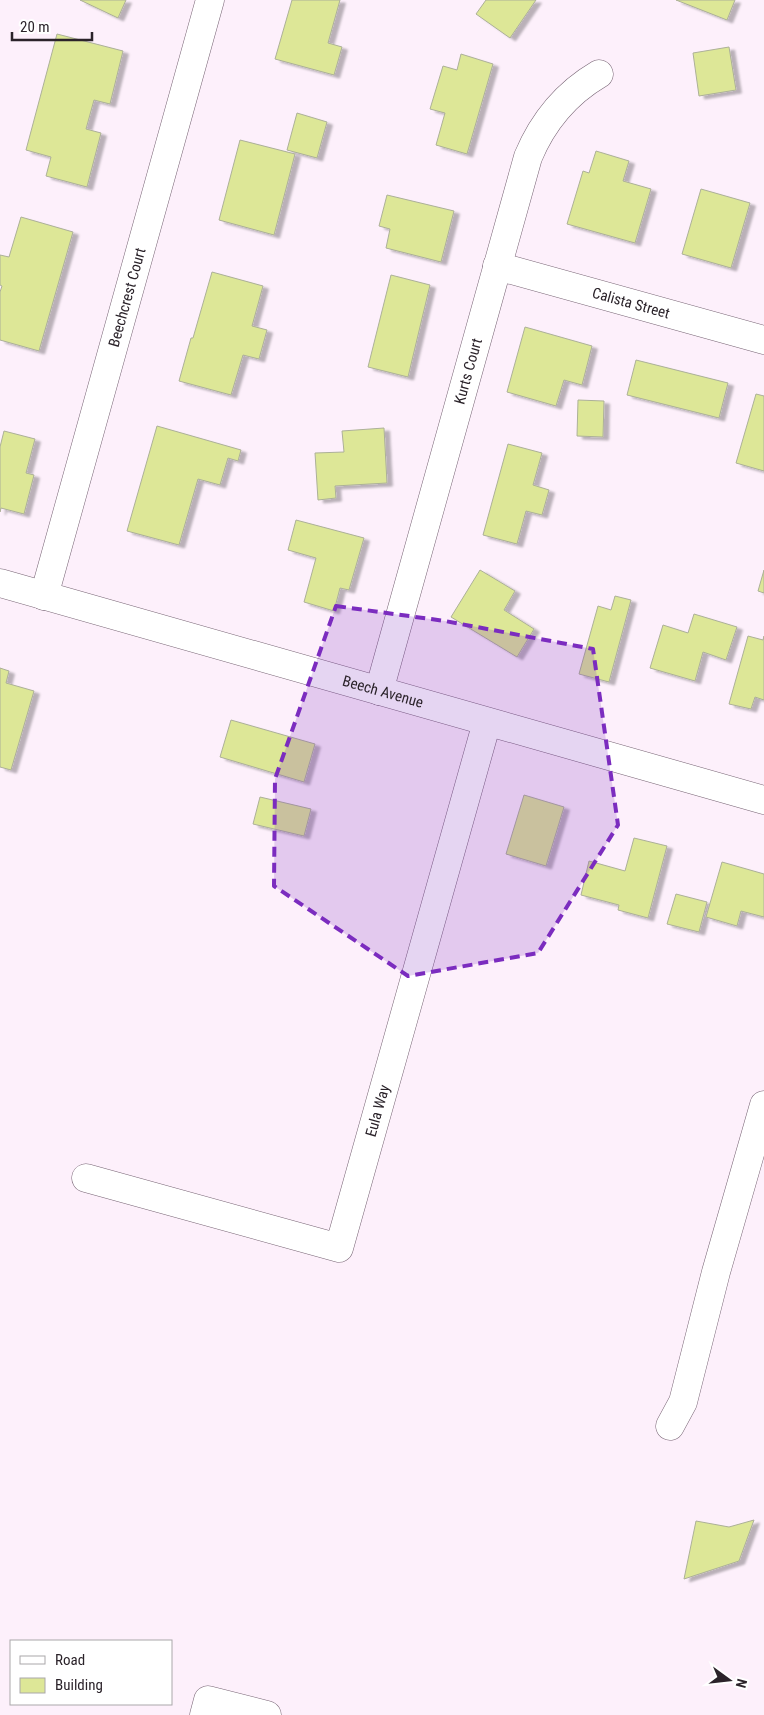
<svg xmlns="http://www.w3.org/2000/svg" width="764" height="1715" font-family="'Roboto Condensed',sans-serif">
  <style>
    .building { fill: #dde797; stroke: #acb098; filter: url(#shadow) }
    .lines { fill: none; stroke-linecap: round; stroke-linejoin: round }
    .minor-casing { stroke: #776474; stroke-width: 29 }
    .minor { stroke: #fff; stroke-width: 28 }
    .marked { fill: #7b2cbf; fill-opacity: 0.2; stroke: #7b2cbf; stroke-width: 4; stroke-dasharray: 10 6; stroke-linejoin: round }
    .labels { text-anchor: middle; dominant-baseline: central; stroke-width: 4; stroke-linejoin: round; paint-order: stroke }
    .street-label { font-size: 15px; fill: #2b232a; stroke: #fff }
  </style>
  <defs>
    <filter id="shadow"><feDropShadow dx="5.5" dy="3" stdDeviation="1" flood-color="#0004"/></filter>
  </defs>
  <rect width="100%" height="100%" fill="#fdf0fb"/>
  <!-- building -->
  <path class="building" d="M80,0H126L118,18Z
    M292,0H340L328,43L342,47L334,75L275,59Z
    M486,0H536L510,38L476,14Z
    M676,0H735L727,20Z
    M57,34L123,51L110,104L94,100L86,129L101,133L87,187L46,176L51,157L26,150Z
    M729,47L736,90L699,96L693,53Z
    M461,54L493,64L467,154L436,145L445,113L430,109L443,66L457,70Z
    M297,113L327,122L317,158L287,150Z
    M240,140L295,154L274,235L219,220Z
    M596,151L629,161L623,181L651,189L635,243L567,224L583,171L589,173Z
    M701,189L750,203L731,268L682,254Z
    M387,195L454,211L441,262L386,248L390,229L379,226Z
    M21,217L73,232L39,351L0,340V292L2,286L0,285V255L9,257Z
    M212,272L263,286L252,326L267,330L259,359L243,355L231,395L179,381L191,338H193Z
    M391,275L430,285L408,377L368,367Z
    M525,327L592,346L582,385L564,380L556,406L507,392Z
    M636,360L728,383L719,418L627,395Z
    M756,394L764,396V471L736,463Z
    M578,400L604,401L603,437L577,436Z
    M157,426L241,450L238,461L228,458L220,485L198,479L179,545L127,531Z
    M384,428L387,483L335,486L336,498L318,500L315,453L344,452L342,431Z
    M4,431L35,439L26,473L34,475L24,514L1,508L0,512V447Z
    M508,444L542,453L533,485L549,490L542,515L526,511L517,544L483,535Z
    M296,520L364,538L349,590L340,588L334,611L304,602L316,558L288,550Z
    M480,570L515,591L504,610L534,629L517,657L451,617Z
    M764,570V593L758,591Z
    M615,596L631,600L609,682L579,674L598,606L611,610Z
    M694,614L737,627L726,660L703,652L695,681L650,668L663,625L688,633Z
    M748,636L763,640L764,636V700L755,697L751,709L729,704Z
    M0,668L9,671L6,683L34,691L11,770L0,767Z
    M231,720L315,744L304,782L220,757Z
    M524,795L564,807L546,866L506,854Z
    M260,797L311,809L304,836L253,824Z
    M634,838L667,846L648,918L618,910L619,905L581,895L589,861L625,871Z
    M722,862L764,874V917L741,911L737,926L706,917Z
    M676,894L707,902L699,932L667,924Z
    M754,1520L739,1561L684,1579L696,1521L729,1527Z"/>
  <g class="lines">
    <!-- minor casing -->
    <g class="minor-casing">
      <g id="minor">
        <path id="s1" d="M497,266L764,340"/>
        <path id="s2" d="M0,583L764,800"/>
        <path id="s3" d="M44,596L210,0"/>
        <path id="s4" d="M379,691L528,157C543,121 565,94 599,74"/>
        <path id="s5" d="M86,1178L339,1248L487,722"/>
        <path d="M670,1426L683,1402L716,1272L764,1105"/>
        <path d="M204,1715L208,1700L267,1715"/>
      </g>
    </g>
    <!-- minor -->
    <use href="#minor" class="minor"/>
  </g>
  <!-- marked area -->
  <path class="marked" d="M336,606L445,621L593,649L618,825L538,953L408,976L274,886L275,779Z"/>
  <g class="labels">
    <!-- street labels -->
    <g class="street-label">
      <text stroke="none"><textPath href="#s3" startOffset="310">Beechcrest Court</textPath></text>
      <text stroke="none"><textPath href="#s1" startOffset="139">Calista Street</textPath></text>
      <text stroke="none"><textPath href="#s4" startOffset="332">Kurts Court</textPath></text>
      <text stroke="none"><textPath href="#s2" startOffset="398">Beech Avenue</textPath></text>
      <text stroke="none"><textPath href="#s5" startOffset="405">Eula Way</textPath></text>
    </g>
  </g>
  <!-- legend -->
  <rect x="10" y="1640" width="162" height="65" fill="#ffffff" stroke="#aaa7aa"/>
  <rect x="20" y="1656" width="25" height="8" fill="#ffffff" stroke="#aaa7aa"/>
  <text x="55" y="1665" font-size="15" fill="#2b232a">Road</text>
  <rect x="20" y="1678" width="25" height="15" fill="#dde797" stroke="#aaa7aa"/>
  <text x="55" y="1690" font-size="15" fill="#2b232a">Building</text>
  <!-- north arrow -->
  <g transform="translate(729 1680) rotate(105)" stroke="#ffffff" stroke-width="4" paint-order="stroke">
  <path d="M0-4L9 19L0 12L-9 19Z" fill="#2b232a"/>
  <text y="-8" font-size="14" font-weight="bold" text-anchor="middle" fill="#2b232a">N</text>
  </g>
  <!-- scale -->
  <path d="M12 32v8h80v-8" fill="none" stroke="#2b232a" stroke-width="2.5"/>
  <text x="20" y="32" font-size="15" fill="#2b232a" stroke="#ffffff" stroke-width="4" paint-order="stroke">20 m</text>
</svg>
